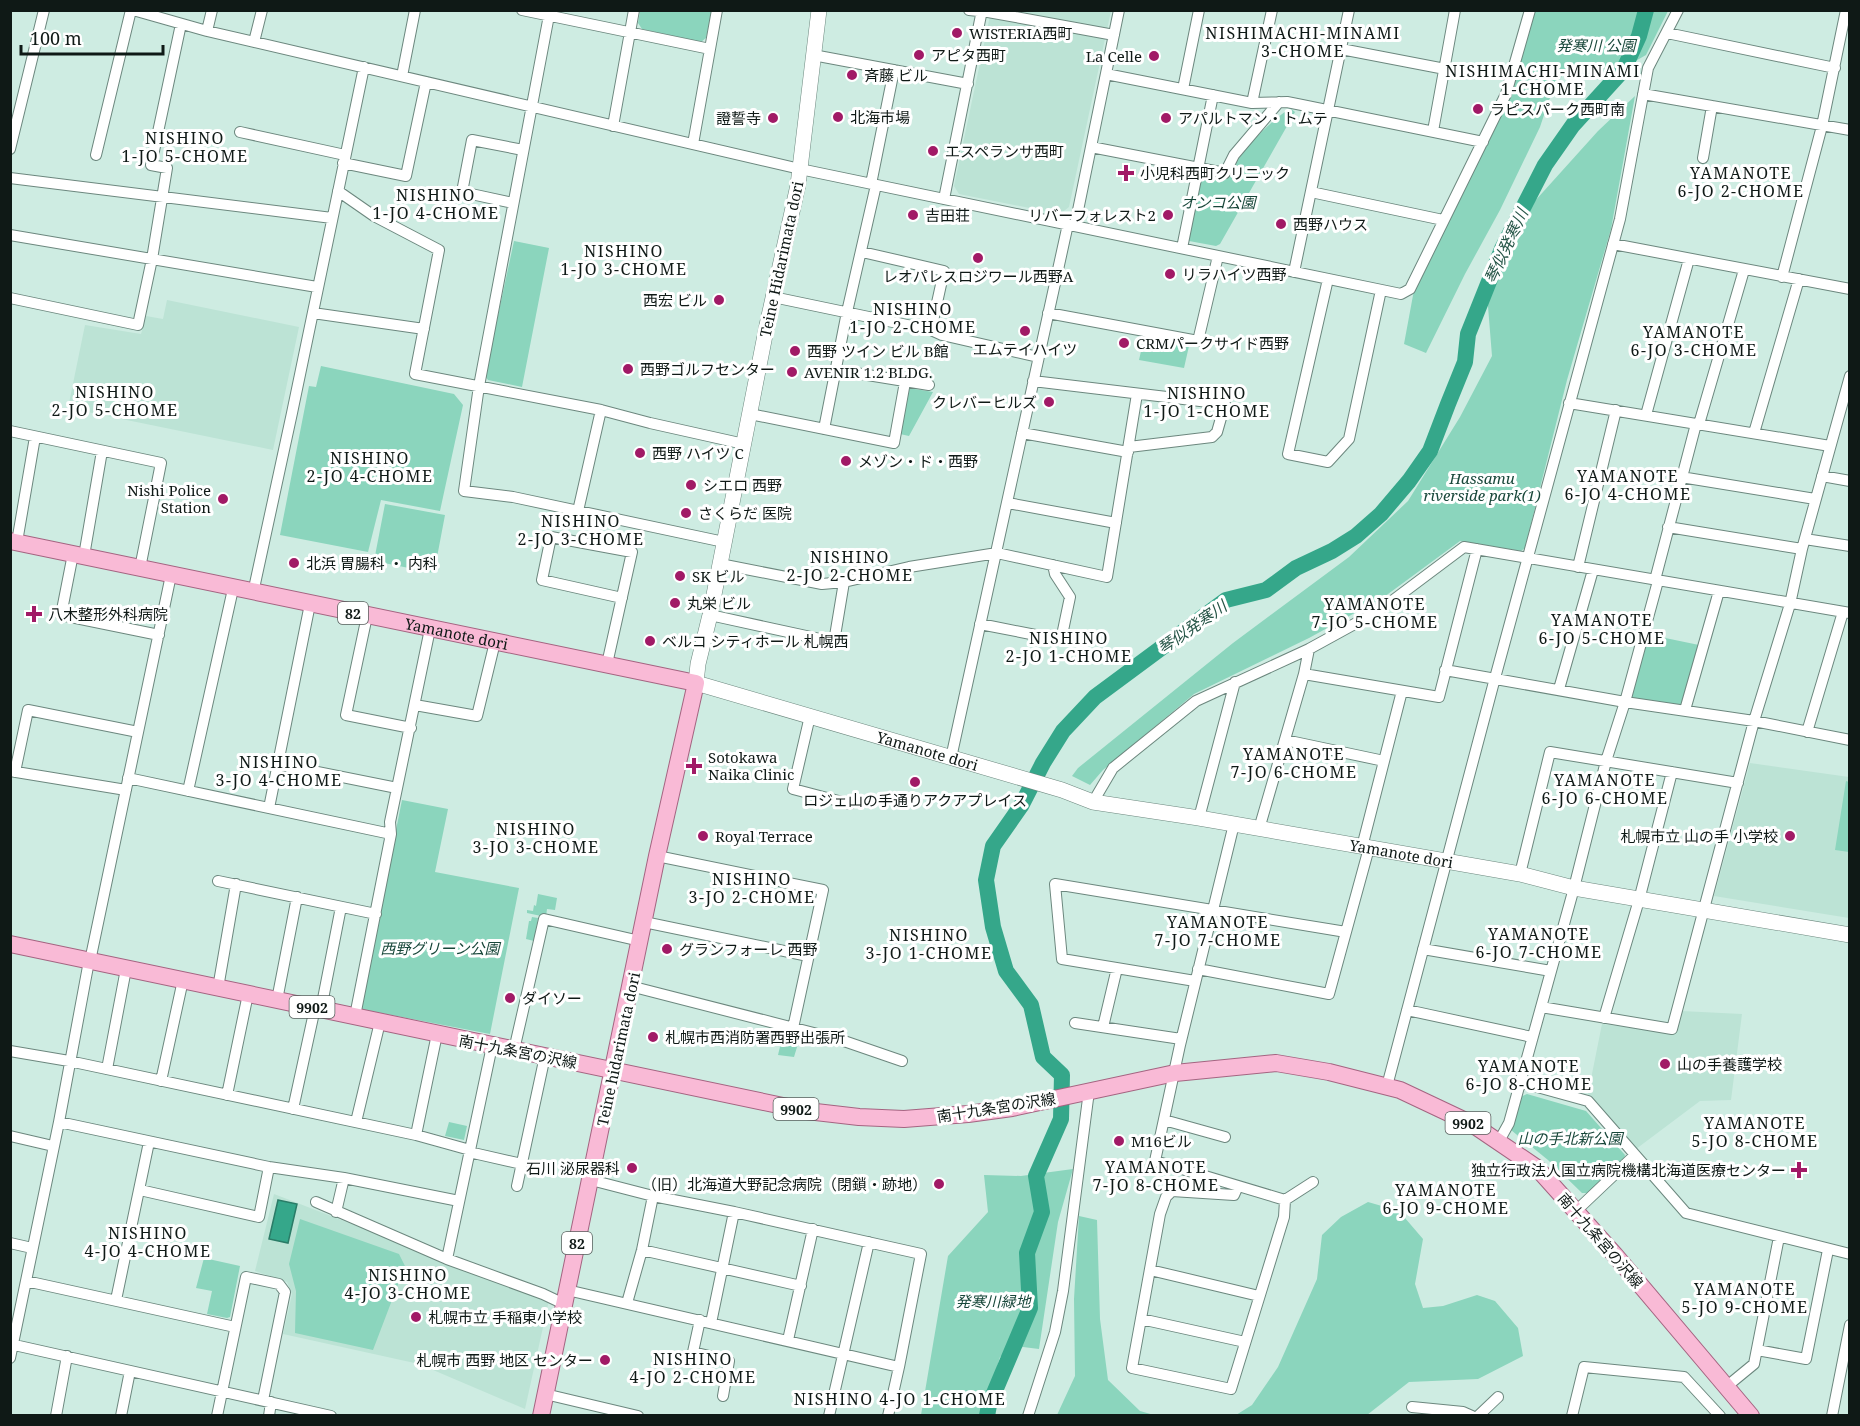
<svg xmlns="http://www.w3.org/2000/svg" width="1860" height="1426" font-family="'Noto Serif','Noto Sans JP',serif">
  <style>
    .built { fill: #bce3d5 }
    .green { fill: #8bd5bd }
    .water { fill: #35a78a; stroke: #2a7c67; stroke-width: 1.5 }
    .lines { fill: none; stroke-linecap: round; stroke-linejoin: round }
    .river { stroke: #35a78a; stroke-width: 16 }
    .street-casing { stroke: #6c877e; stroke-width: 12 }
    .secondary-casing { stroke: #6c877e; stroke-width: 16 }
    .primary-casing { stroke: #a46481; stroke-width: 18 }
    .street { stroke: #fff; stroke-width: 10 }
    .secondary { stroke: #fff; stroke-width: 15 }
    .primary { stroke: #f9bad6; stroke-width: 16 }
    .poi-dot { fill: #a11a66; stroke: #fff; stroke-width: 2 }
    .labels { text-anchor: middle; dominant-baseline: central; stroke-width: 6; stroke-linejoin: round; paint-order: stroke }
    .shield { fill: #fff; stroke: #575e5c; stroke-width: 1.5 }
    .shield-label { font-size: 14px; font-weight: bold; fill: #0f1916 }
    .poi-label { font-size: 15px; fill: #0f1916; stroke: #fff; text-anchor: start }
    .park-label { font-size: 15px; font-style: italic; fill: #18473a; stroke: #fff }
    .street-label { font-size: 15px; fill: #0f1916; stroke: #fff }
    .neighbourhood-label { font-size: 16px; letter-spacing: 1.5px; fill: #0f1916; stroke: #fff }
    .water-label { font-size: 16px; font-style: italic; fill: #265547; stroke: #fff }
  </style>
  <rect width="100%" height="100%" fill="#ceece2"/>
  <!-- built -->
  <path class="built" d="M991,11H1111L1069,207L1060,214L959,194L954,186Z
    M167,300L299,327L273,450L68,408L85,325L141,334L146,316L163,319Z
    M1750,763L1849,777V918L1714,896Z
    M1681,1011L1742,1014L1731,1100L1700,1101L1636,1149L1588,1094L1602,1024L1675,1033Z
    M274,1194L549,1300L525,1409L419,1364L283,1334L292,1294L287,1282L255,1271Z"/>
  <!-- green -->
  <path class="green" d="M640,11H712L706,38L701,42L642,29L638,23Z
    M1535,11H1668L1646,55L1602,80L1562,76L1549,100L1540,127L1500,210L1465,274L1426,353L1404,344L1414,290L1487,143Z
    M1635,96L1611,229L1567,380L1525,548L1521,551L1460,541L1384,597L1309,638L1194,694L1103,770L1090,785L1072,776L1078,768L1233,643L1349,557L1408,501L1460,417L1492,356L1487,294L1534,202L1598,131Z
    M1290,108L1295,112L1220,244L1216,246L1189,241L1187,237L1200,177L1204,174L1227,178C1244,147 1262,129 1290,108Z
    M514,241L549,248L522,387L488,380L485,376Z
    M1144,338L1189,346L1184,368L1139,360Z
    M321,366L454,394L463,405L440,511L381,500L368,552L280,535L309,386L316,387Z
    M909,388L933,392L909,436L900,434Z
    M385,504L445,515L434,573L374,561Z
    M1646,634L1699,645L1683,705L1680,707L1632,698L1630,695Z
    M1846,781L1849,782V852L1835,850Z
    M402,800L448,809L435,872L519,888L490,1034L360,1009Z
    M538,894L557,898L555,910L547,909L546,917L527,913V910L533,911L534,905L536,906Z
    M532,917L538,918L534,941L526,939L529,921H531Z
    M784,1030L801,1034L794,1057L778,1055Z
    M1527,1094L1586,1111L1625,1155L1624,1159L1587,1193H1582L1548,1160L1511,1130L1520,1097Z
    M449,1122L467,1126L464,1140L445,1136Z
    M1073,1169L1058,1222L1039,1349L1023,1347L1000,1357L982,1415H921L948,1256L988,1212L984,1175L1021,1176Z
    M1368,1202L1399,1211L1423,1239L1415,1284L1423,1308L1443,1306L1477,1295L1495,1301L1518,1328L1523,1356L1478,1379L1409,1382L1367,1415H1236L1252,1405L1278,1367L1317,1279L1322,1235L1341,1217Z
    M1079,1216L1097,1220L1100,1319L1108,1380L1140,1411L1154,1415H1057L1075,1376L1074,1299Z
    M300,1219L399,1254L405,1266L373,1350L295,1333L296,1291L289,1264Z
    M204,1258L240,1266L230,1317L227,1318L207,1314L212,1291L196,1288Z"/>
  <!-- water -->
  <path class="water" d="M278,1200L297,1204L288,1243L269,1239Z"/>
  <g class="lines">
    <!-- river -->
    <path class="river" d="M987,1416L989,1405L1030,1308L1027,1253L1042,1212L1036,1176L1061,1119L1062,1075L1043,1057L1031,1005L1006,971L993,927L986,880L993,846L1021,806L1043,763L1063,731L1095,697L1226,600L1266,590L1296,568L1332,551L1356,536L1381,514L1409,481L1430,451L1448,404L1465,362L1468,334L1502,249L1545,165L1573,125L1624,69L1639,36L1646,10"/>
    <!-- street casing -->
    <g class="street-casing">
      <path id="street" d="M133,10L207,31L800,169L1401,294L1410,289L1506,94L1530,10
        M522,10L710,49
        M550,10L479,386L464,491L513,497L724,542
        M969,10L988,12L1114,35
        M207,31L212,10
        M1667,33L1835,68
        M254,42L262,10
        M1341,49L1445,69
        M813,55L968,84
        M1106,74L1252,103L1287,102L1302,105L1483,142
        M402,76L415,10
        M1183,89L1199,10
        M1643,94L1850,130
        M1252,103L1272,10
        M613,126L634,10
        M1433,131L1455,10
        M240,132L345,155
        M693,144L717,10
        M1091,147L1225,173L1234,155L1279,102
        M10,149L44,10
        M96,155L131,10
        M1703,158L1712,106
        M343,163L406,176L426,82
        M10,178L332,218
        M871,184L894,70
        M338,191L374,216L439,250L415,374L601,410L650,423L744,444
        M1311,192L1443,220
        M944,199L982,10
        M513,203L462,192L472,140L523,150
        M1075,225L1119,10
        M10,235L317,287
        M1613,244L1850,289
        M1182,248L1213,95
        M862,252L944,271L931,330
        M1294,272L1349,10
        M1782,277L1822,126L1846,10
        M1328,279L1288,454L1328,462L1349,439L1381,290
        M773,297L931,330L942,335L1038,357
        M10,298L138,325L152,259L167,168L151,165L181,24
        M313,313L424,329
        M1048,313L1198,341L1218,256
        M837,370L929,385
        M1033,381L1225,404L1217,432L1212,437L1129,447
        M1569,403L1830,446
        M750,414L894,443L905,382
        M1646,415L1689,259
        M1699,424L1744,270
        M824,429L847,312L876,185
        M10,431L161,463L140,568
        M1022,433L1128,452
        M1754,433L1799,279
        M1822,476L1850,481
        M1681,477L1815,499
        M1008,503L1116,523
        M578,511L601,410
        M1668,527L1802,549
        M1805,539L1850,546
        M17,542L35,437
        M73,554L61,615L159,635
        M84,556L102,451
        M720,564L822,584L844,582L909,567L997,553L1107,577L1137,394
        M1578,567L1616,410
        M1655,580L1696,424
        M253,593L292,413L364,67
        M710,615L834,642L844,582
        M367,616L346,715L411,728
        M980,624L1061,640L1070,597L1055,574L1053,565
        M607,664L632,552L551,537L542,580L622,598
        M1445,670L1625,702L1754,721L1850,740
        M1304,674L1439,697L1477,549
        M1559,689L1593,570
        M415,705L477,716L495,642
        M1685,710L1719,591
        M810,716L793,789L850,804
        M1807,732L1843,612
        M1285,740L1384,761
        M951,758L1068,224
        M278,764L397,788
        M10,771L126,790
        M15,772L28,710L138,732
        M128,778L391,834
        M188,791L233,589
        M1093,802L1113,768L1196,701L1309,649L1380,610L1464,547L1850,613
        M269,808L310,604
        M1199,818L1235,682
        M1234,824L1180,1045L1155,1161L1285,1200
        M1259,829L1304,674L1309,649
        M1362,847L1402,691
        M657,856L823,890L793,1028
        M1520,874L1550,752L1738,783
        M218,881L376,914
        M644,922L808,956
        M1423,949L1551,971
        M90,961L171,575
        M1198,969L1329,994L1369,848
        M1195,981L1062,959L1055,884L1346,932
        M630,986L841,1040L902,1061
        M218,988L236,884
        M277,1000L297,897
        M1541,1007L1672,1029L1754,721L1790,604L1802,549L1850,376
        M321,1009L341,907
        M1407,1010L1532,1037
        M355,1016L391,834L390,822L430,629
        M1604,1018L1639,900L1672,772
        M1075,1023L1181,1039
        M1103,1027L1117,968
        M514,1050L544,919L640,941
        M10,1051L69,1061L416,1135L470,1150
        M107,1069L126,969
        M161,1081L183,980
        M1519,1082L1588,1101L1686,1213L1850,1254
        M1387,1086L1495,678L1620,219L1648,68L1678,10
        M227,1095L248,994
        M293,1109L315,1008
        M1164,1120L1225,1137
        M59,1122L269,1167L344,1178L459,1201
        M356,1122L380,1022
        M416,1135L437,1034
        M10,1136L53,1146
        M1499,1141L1509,1123L1574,888L1606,761L1625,702L1658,581
        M469,1152L522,1164
        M591,1180L653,1196L734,1212L921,1254L899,1367
        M517,1186L545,1056
        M1238,1186L1234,1195L1172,1191L1166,1197L1160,1214L1132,1368L1231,1389L1284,1217L1285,1200L1313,1182
        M140,1190L259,1217L269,1167
        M316,1202L447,1259L543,1294L564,1304
        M1577,1210L1635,1155
        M336,1212L344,1178
        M10,1243L32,1248
        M642,1250L801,1286
        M447,1259L492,1046
        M1150,1270L1259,1296
        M26,1281L235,1327
        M567,1290L899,1367L888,1416
        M116,1300L149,1142
        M627,1303L642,1250L653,1196
        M1141,1319L1245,1342
        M700,1320L693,1352L729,1361L723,1396
        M711,1323L734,1212
        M788,1340L813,1229
        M10,1344L331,1416
        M1757,1350L1806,1359L1828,1250
        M10,1358L59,1122L89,961
        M1726,1387L1754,1364L1779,1237
        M545,1394L638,1416
        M1412,1407L1463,1412L1472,1416
        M56,1416L67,1356
        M121,1416L130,1371
        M217,1416L246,1277L279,1284L285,1292L263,1400
        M269,1416L271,1402
        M829,1416L869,1242
        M1028,1416L1055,1332L1063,1291L1089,1091
        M1478,1416L1498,1397
        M1572,1416L1584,1367L1684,1377L1720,1416
        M1832,1416L1850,1325"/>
    </g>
    <!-- secondary casing -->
    <g class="secondary-casing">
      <g id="secondary">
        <path id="s1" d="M819,10L798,185L767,325L710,615L698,664L696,683L1062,790L1093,802L1199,818L1520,874L1574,888L1850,935"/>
      </g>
    </g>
    <!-- primary casing -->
    <g class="primary-casing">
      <g id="primary">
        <path id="s2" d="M10,541L696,683L657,856L541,1416"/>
        <path d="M10,944L807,1111L859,1117L904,1119L968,1114L1012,1108L1175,1073L1276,1063L1329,1072L1400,1090L1472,1124L1537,1168L1615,1255L1751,1416"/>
      </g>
    </g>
    <!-- street -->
    <use href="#street" class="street"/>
    <!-- secondary -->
    <use href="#secondary" class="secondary"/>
    <!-- primary -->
    <use href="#primary" class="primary"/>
  </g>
  <!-- markers -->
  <g class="poi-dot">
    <circle cx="957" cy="33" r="6"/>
    <circle cx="919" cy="55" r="6"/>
    <circle cx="1154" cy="56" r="6"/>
    <circle cx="852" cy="75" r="6"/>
    <circle cx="1478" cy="109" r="6"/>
    <circle cx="838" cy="117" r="6"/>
    <circle cx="773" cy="118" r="6"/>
    <circle cx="1166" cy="118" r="6"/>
    <circle cx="933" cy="151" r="6"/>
    <path d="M1123 164h6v6h6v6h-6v6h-6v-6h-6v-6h6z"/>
    <circle cx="913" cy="215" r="6"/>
    <circle cx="1168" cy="215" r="6"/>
    <circle cx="1281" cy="224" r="6"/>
    <circle cx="978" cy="258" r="6"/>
    <circle cx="1170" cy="274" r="6"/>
    <circle cx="719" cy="300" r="6"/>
    <circle cx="1025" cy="331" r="6"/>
    <circle cx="1124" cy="343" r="6"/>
    <circle cx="795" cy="351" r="6"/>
    <circle cx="628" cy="369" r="6"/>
    <circle cx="792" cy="372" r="6"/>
    <circle cx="1049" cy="402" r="6"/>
    <circle cx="640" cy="453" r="6"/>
    <circle cx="846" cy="461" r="6"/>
    <circle cx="691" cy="485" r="6"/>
    <circle cx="223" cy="499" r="6"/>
    <circle cx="686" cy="513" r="6"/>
    <circle cx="294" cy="563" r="6"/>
    <circle cx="680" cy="576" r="6"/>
    <circle cx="675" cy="603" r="6"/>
    <path d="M31 605h6v6h6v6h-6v6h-6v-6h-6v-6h6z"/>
    <circle cx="650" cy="641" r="6"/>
    <path d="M691 757h6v6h6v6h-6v6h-6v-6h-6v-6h6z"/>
    <circle cx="915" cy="782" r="6"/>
    <circle cx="703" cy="836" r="6"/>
    <circle cx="1790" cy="836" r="6"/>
    <circle cx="667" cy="949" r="6"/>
    <circle cx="510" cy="998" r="6"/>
    <circle cx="653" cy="1037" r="6"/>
    <circle cx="1665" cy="1064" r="6"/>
    <circle cx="1119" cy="1141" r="6"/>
    <circle cx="632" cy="1168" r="6"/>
    <path d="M1796 1161h6v6h6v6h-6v6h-6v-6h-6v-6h6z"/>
    <circle cx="939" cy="1184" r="6"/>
    <circle cx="416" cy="1317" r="6"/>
    <circle cx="605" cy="1360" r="6"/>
  </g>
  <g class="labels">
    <!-- shield labels -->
    <g class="shield">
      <rect x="338" y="602" width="30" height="22" rx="4.5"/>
      <rect x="289.5" y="996" width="45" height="22" rx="4.5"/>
      <rect x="773.5" y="1098" width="45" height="22" rx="4.5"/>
      <rect x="1445.5" y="1112" width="45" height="22" rx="4.5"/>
      <rect x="562" y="1232" width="30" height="22" rx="4.5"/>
    </g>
    <g class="shield-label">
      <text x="353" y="613">82</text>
      <text x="312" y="1007">9902</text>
      <text x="796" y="1109">9902</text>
      <text x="1468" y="1123">9902</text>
      <text x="577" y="1243">82</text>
    </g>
    <!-- poi labels -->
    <g class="poi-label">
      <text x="969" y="33">WISTERIA西町</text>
      <text x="931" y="55">アピタ西町</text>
      <text x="1142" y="56" text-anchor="end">La Celle</text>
      <text x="864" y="75">斉藤 ビル</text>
      <text x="1490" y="109">ラピスパーク西町南</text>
      <text x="850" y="117">北海市場</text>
      <text x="761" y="118" text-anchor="end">證誓寺</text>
      <text x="1178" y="118">アパルトマン・トムテ</text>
      <text x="945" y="151">エスペランサ西町</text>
      <text x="1140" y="173">小児科西町クリニック</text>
      <text x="925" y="215">吉田荘</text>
      <text x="1156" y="215" text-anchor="end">リバーフォレスト2</text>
      <text x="1293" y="224">西野ハウス</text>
      <text x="1182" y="274">リラハイツ西野</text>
      <text x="978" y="276" text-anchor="middle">レオパレスロジワール西野A</text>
      <text x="707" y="300" text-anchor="end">西宏 ビル</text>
      <text x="1136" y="343">CRMパークサイド西野</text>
      <text x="1025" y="349" text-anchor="middle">エムテイハイツ</text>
      <text x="807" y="351">西野 ツイン ビル B館</text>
      <text x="640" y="369">西野ゴルフセンター</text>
      <text x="804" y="372">AVENIR 1.2 BLDG.</text>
      <text x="1037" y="402" text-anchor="end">クレバーヒルズ</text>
      <text x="652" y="453">西野 ハイツ C</text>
      <text x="858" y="461">メゾン・ド・西野</text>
      <text x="703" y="485">シエロ 西野</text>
      <text x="211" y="490" text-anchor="end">Nishi Police<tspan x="211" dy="17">Station</tspan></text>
      <text x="698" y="513">さくらだ 医院</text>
      <text x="306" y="563">北浜 胃腸科 ・ 内科</text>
      <text x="692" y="576">SK ビル</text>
      <text x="687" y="603">丸栄 ビル</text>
      <text x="48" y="614">八木整形外科病院</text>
      <text x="662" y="641">ベルコ シティホール 札幌西</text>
      <text x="708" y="757">Sotokawa<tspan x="708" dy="17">Naika Clinic</tspan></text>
      <text x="915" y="800" text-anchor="middle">ロジェ山の手通りアクアプレイス</text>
      <text x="715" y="836">Royal Terrace</text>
      <text x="1778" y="836" text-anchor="end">札幌市立 山の手 小学校</text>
      <text x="679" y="949">グランフォーレ 西野</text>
      <text x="522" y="998">ダイソー</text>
      <text x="665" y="1037">札幌市西消防署西野出張所</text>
      <text x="1677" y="1064">山の手養護学校</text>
      <text x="1131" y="1141">M16ビル</text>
      <text x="620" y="1168" text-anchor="end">石川 泌尿器科</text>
      <text x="1786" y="1170" text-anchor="end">独立行政法人国立病院機構北海道医療センター</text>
      <text x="927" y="1184" text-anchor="end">（旧）北海道大野記念病院（閉鎖・跡地）</text>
      <text x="428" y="1317">札幌市立 手稲東小学校</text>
      <text x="593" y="1360" text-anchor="end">札幌市 西野 地区 センター</text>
    </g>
    <!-- park labels -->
    <g class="park-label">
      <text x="1596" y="45">発寒川 公園</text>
      <text x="1218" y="202">オンコ公園</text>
      <text x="1482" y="478">Hassamu<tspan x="1482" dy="17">riverside park(1)</tspan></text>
      <text x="440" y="948">西野グリーン公園</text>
      <text x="1570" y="1138">山の手北新公園</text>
      <text x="993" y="1301">発寒川緑地</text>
    </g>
    <!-- street labels -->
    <g class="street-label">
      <text transform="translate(781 259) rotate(-78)">Teine Hidarimata dori</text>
      <text stroke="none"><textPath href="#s2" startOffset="456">Yamanote dori</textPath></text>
      <text stroke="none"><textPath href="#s1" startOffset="926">Yamanote dori</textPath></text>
      <text stroke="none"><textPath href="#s1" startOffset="1412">Yamanote dori</textPath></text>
      <text transform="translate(618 1049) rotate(-78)">Teine hidarimata dori</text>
      <text transform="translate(518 1051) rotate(11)">南十九条宮の沢線</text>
      <text transform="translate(996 1107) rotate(-9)">南十九条宮の沢線</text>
      <text transform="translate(1601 1240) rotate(49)">南十九条宮の沢線</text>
    </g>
    <!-- neighbourhood labels -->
    <g class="neighbourhood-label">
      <text x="1303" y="33">NISHIMACHI-MINAMI<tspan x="1303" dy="18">3-CHOME</tspan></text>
      <text x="1543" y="71">NISHIMACHI-MINAMI<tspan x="1543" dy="18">1-CHOME</tspan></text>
      <text x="185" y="138">NISHINO<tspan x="185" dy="18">1-JO 5-CHOME</tspan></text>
      <text x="1741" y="173">YAMANOTE<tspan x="1741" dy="18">6-JO 2-CHOME</tspan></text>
      <text x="436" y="195">NISHINO<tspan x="436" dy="18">1-JO 4-CHOME</tspan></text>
      <text x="624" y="251">NISHINO<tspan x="624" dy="18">1-JO 3-CHOME</tspan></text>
      <text x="913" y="309">NISHINO<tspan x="913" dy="18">1-JO 2-CHOME</tspan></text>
      <text x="1694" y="332">YAMANOTE<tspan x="1694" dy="18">6-JO 3-CHOME</tspan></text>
      <text x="115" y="392">NISHINO<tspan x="115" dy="18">2-JO 5-CHOME</tspan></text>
      <text x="1207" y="393">NISHINO<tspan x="1207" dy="18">1-JO 1-CHOME</tspan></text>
      <text x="370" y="458">NISHINO<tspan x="370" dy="18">2-JO 4-CHOME</tspan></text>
      <text x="1628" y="476">YAMANOTE<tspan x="1628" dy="18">6-JO 4-CHOME</tspan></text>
      <text x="581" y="521">NISHINO<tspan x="581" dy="18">2-JO 3-CHOME</tspan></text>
      <text x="850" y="557">NISHINO<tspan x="850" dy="18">2-JO 2-CHOME</tspan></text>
      <text x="1375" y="604">YAMANOTE<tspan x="1375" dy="18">7-JO 5-CHOME</tspan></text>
      <text x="1602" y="620">YAMANOTE<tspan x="1602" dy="18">6-JO 5-CHOME</tspan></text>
      <text x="1069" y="638">NISHINO<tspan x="1069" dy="18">2-JO 1-CHOME</tspan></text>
      <text x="1294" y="754">YAMANOTE<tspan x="1294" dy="18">7-JO 6-CHOME</tspan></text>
      <text x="279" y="762">NISHINO<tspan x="279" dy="18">3-JO 4-CHOME</tspan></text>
      <text x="1605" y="780">YAMANOTE<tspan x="1605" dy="18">6-JO 6-CHOME</tspan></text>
      <text x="536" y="829">NISHINO<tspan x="536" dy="18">3-JO 3-CHOME</tspan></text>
      <text x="752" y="879">NISHINO<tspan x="752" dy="18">3-JO 2-CHOME</tspan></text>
      <text x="1218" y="922">YAMANOTE<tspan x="1218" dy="18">7-JO 7-CHOME</tspan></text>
      <text x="1539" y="934">YAMANOTE<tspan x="1539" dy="18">6-JO 7-CHOME</tspan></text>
      <text x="929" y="935">NISHINO<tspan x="929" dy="18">3-JO 1-CHOME</tspan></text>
      <text x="1529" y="1066">YAMANOTE<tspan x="1529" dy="18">6-JO 8-CHOME</tspan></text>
      <text x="1755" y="1123">YAMANOTE<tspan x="1755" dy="18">5-JO 8-CHOME</tspan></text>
      <text x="1156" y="1167">YAMANOTE<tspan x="1156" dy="18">7-JO 8-CHOME</tspan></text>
      <text x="1446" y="1190">YAMANOTE<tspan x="1446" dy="18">6-JO 9-CHOME</tspan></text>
      <text x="148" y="1233">NISHINO<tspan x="148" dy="18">4-JO 4-CHOME</tspan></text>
      <text x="408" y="1275">NISHINO<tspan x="408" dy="18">4-JO 3-CHOME</tspan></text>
      <text x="1745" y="1289">YAMANOTE<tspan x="1745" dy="18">5-JO 9-CHOME</tspan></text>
      <text x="693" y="1359">NISHINO<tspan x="693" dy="18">4-JO 2-CHOME</tspan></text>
      <text x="900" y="1399">NISHINO 4-JO 1-CHOME</text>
    </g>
    <!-- water labels -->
    <g class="water-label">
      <text transform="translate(1506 246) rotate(-65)">琴似発寒川</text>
      <text transform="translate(1192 627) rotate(-35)">琴似発寒川</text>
    </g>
  </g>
  <!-- border -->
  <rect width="1860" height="1426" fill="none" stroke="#0f1916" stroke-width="24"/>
  <!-- scale -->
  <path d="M21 45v9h142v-9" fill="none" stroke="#0f1916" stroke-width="3"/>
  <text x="30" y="45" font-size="18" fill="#0f1916" stroke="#ffffff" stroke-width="4.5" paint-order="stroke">100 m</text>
</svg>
